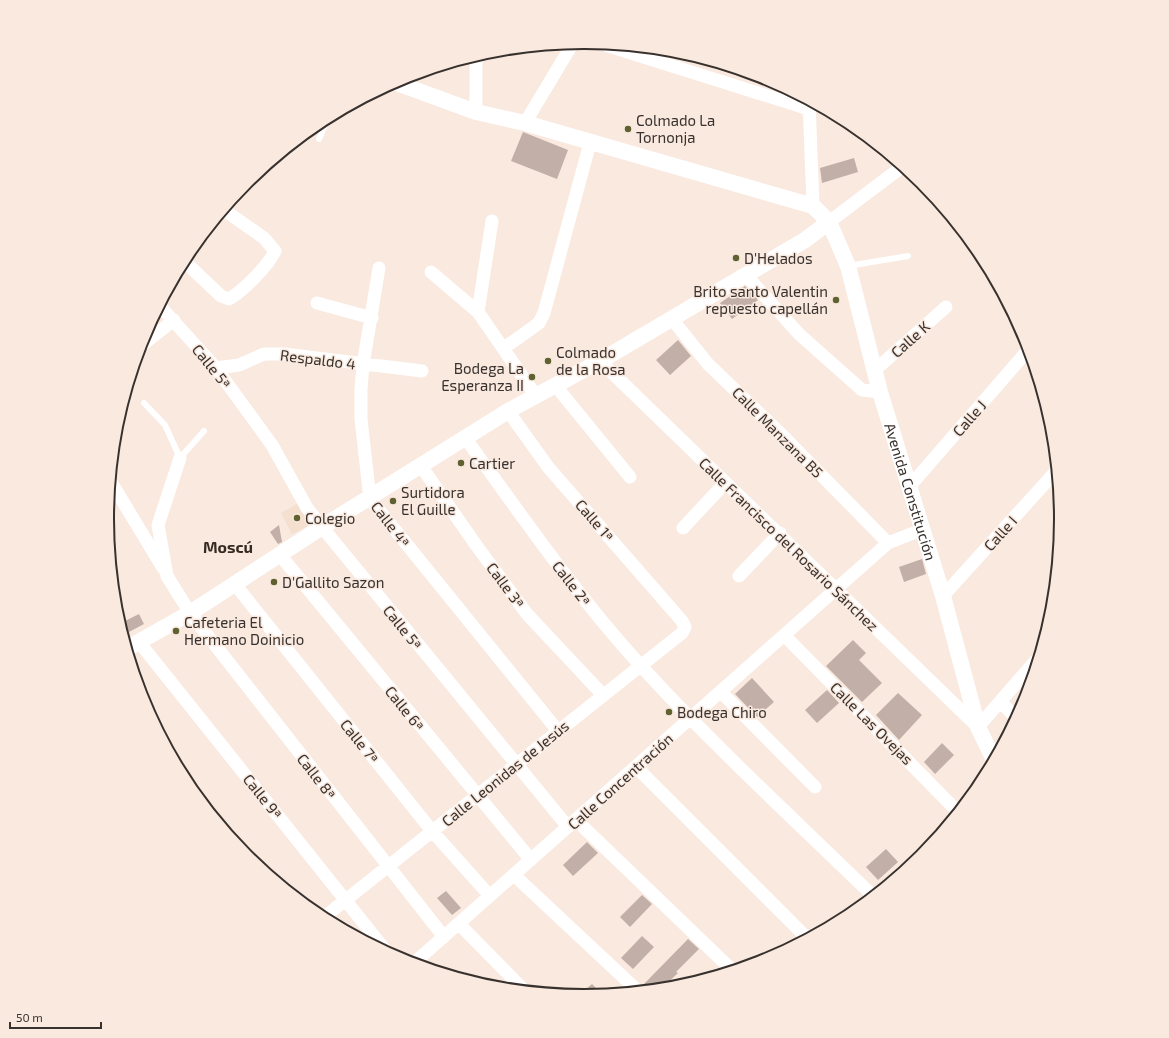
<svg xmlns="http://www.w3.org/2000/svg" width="1169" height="1038" font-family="'Exo 2',sans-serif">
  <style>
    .built { fill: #f5dfcf }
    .building { fill: #c1afa8 }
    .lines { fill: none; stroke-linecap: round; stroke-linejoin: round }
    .service { stroke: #fff; stroke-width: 6 }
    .minor { stroke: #fff; stroke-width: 13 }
    .tertiary { stroke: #fff; stroke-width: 16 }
    .poi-dot { fill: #5f6230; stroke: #f9e9df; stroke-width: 1.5 }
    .labels { text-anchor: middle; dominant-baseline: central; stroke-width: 3; stroke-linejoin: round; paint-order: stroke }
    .poi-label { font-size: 15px; fill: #38312d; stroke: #f9e9df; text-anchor: start }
    .street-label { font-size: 15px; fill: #38312d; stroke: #f9e9df }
    .neighbourhood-label { font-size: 16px; font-weight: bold; fill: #362b23; stroke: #f9e9df }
    .rim { fill: none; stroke: #38312d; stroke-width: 2 }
  </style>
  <rect width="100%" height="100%" fill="#f9e9df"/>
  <!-- built -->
  <path class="built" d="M299,503L314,523L292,534L281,513Z"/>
  <!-- building -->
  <path class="building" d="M523,132L568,150L557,179L511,161Z
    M854,158L858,172L822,183L820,168Z
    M745,286L758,300L732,319L720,303Z
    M678,340L691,356L670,375L656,360Z
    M279,525L282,542L278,544L270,532Z
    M922,559L926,574L904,582L899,567Z
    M139,614L144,624L129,632L123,622Z
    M853,640L866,653L859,660L882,683L862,702L826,666Z
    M752,678L774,702L757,717L735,694Z
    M827,690L839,703L817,723L805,710Z
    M898,693L922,715L899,740L876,715Z
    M942,743L954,755L935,774L924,762Z
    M587,842L598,853L573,876L563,865Z
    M886,849L898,862L878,880L866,867Z
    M446,891L461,908L452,915L437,898Z
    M642,895L652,904L630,927L620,917Z
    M642,936L654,947L633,969L621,958Z
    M688,939L699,949L676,972L678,973L662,988L646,990L643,985Z
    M592,984L602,994L579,995Z"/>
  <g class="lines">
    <!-- service -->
    <path class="service" d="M319,139L328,118
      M848,266L908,256
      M144,403L165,425L180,458L204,431"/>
    <!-- minor -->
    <path class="minor" d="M599,43L809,109
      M809,101L813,206
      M476,112V56
      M525,123L573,43
      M829,222L903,166
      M184,261L221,296L229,299C244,290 268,266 275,251L264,238L224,210
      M379,268L363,365L361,389V419L370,499L558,731
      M431,272L478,312L536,396
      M745,274L799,334L862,390L880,392
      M317,303L372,318
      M160,306L216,368L272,445L307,508L322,527L568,827
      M478,312L492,221
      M672,319L708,364L783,436L888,543
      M141,346L174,320
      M504,348L539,323L544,313L590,143
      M600,361L978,727L1038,658
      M216,368L239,365L264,354H284L422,371
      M874,371L946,307
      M555,385L630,477
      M466,439C522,516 576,595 641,666C714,746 795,820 873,896
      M180,458L158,525L167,576L190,613L444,937
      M421,466L476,545L527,614L603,695
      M111,482L163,568
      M909,487L1029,349
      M683,528L725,483
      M280,555L531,860
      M739,576L780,533
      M234,583L432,831L490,896
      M943,596L1057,470
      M784,635L958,812
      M139,642L386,951
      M721,692L815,787
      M1001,702L1016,718
      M636,767L807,938
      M576,820L732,970
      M514,875L638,991
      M323,918L682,633L685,627L682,621L548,467L508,411
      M459,924L524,990
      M414,963L888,543L921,530"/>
    <!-- tertiary -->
    <g class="tertiary">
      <path id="s1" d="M394,82L476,112L525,123L813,206L829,222L848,266L880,392L943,596L978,727L994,760"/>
      <path d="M128,648L190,613L322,527L508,411L600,361L805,240L829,222"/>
    </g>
  </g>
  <!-- markers -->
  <g class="poi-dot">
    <circle cx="628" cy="129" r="4"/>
    <circle cx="736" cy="258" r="4"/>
    <circle cx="836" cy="300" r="4"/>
    <circle cx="548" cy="361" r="4"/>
    <circle cx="532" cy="377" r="4"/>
    <circle cx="461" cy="463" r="4"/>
    <circle cx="393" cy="501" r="4"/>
    <circle cx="297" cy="518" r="4"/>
    <circle cx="274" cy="582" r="4"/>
    <circle cx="176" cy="631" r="4"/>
    <circle cx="669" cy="712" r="4"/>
  </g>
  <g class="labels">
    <!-- poi labels -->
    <g class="poi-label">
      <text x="636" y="120">Colmado La<tspan x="636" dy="17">Tornonja</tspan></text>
      <text x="744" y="258">D'Helados</text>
      <text x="828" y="291" text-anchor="end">Brito santo Valentin<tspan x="828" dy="17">repuesto capellán</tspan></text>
      <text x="556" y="352">Colmado<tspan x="556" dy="17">de la Rosa</tspan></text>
      <text x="524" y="368" text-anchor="end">Bodega La<tspan x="524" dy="17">Esperanza II</tspan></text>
      <text x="469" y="463">Cartier</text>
      <text x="401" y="492">Surtidora<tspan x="401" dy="17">El Guille</tspan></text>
      <text x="305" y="518">Colegio</text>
      <text x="282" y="582">D'Gallito Sazon</text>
      <text x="184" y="622">Cafeteria El<tspan x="184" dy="17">Hermano Doinicio</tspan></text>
      <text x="677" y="712">Bodega Chiro</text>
    </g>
    <!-- street labels -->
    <g class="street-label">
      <text transform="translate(910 339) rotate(-42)">Calle K</text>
      <text transform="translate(318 359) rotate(7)">Respaldo 4</text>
      <text transform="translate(212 366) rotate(51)">Calle 5ª</text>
      <text transform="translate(969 418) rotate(-49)">Calle J</text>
      <text transform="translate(778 432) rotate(45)">Calle Manzana B5</text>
      <text stroke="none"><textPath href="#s1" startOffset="742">Avenida Constitución</textPath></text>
      <text transform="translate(595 520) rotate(49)">Calle 1ª</text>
      <text transform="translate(391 524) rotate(52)">Calle 4ª</text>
      <text transform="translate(1000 533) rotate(-48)">Calle I</text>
      <text transform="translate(789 544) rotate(44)">Calle Francisco del Rosario Sánchez</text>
      <text transform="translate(572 583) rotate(52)">Calle 2ª</text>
      <text transform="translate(506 585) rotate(53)">Calle 3ª</text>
      <text transform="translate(403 627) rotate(51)">Calle 5ª</text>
      <text transform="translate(405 708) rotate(51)">Calle 6ª</text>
      <text transform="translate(872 723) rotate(45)">Calle Las Ovejas</text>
      <text transform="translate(360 741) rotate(51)">Calle 7ª</text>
      <text transform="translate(505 773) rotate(-39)">Calle Leonidas de Jesús</text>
      <text transform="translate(317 776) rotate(52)">Calle 8ª</text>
      <text transform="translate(620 781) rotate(-42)">Calle Concentración</text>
      <text transform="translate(263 796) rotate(51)">Calle 9ª</text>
    </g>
    <!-- neighbourhood labels -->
    <g class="neighbourhood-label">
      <text x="228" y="546">Moscú</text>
    </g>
  </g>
  <!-- crop -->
  <path d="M0 0H1169V1038H0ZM114 519a470 470 0 1 1 940 0a470 470 0 1 1-940 0Z" fill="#f9e9df" fill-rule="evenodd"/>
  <path class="rim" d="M114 519a470 470 0 1 1 940 0a470 470 0 1 1-940 0Z"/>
  <!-- scale -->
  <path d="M10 1022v6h91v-6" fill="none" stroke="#38312d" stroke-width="2"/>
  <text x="16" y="1022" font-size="12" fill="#38312d" stroke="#f9e9df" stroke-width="3" paint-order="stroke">50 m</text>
</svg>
